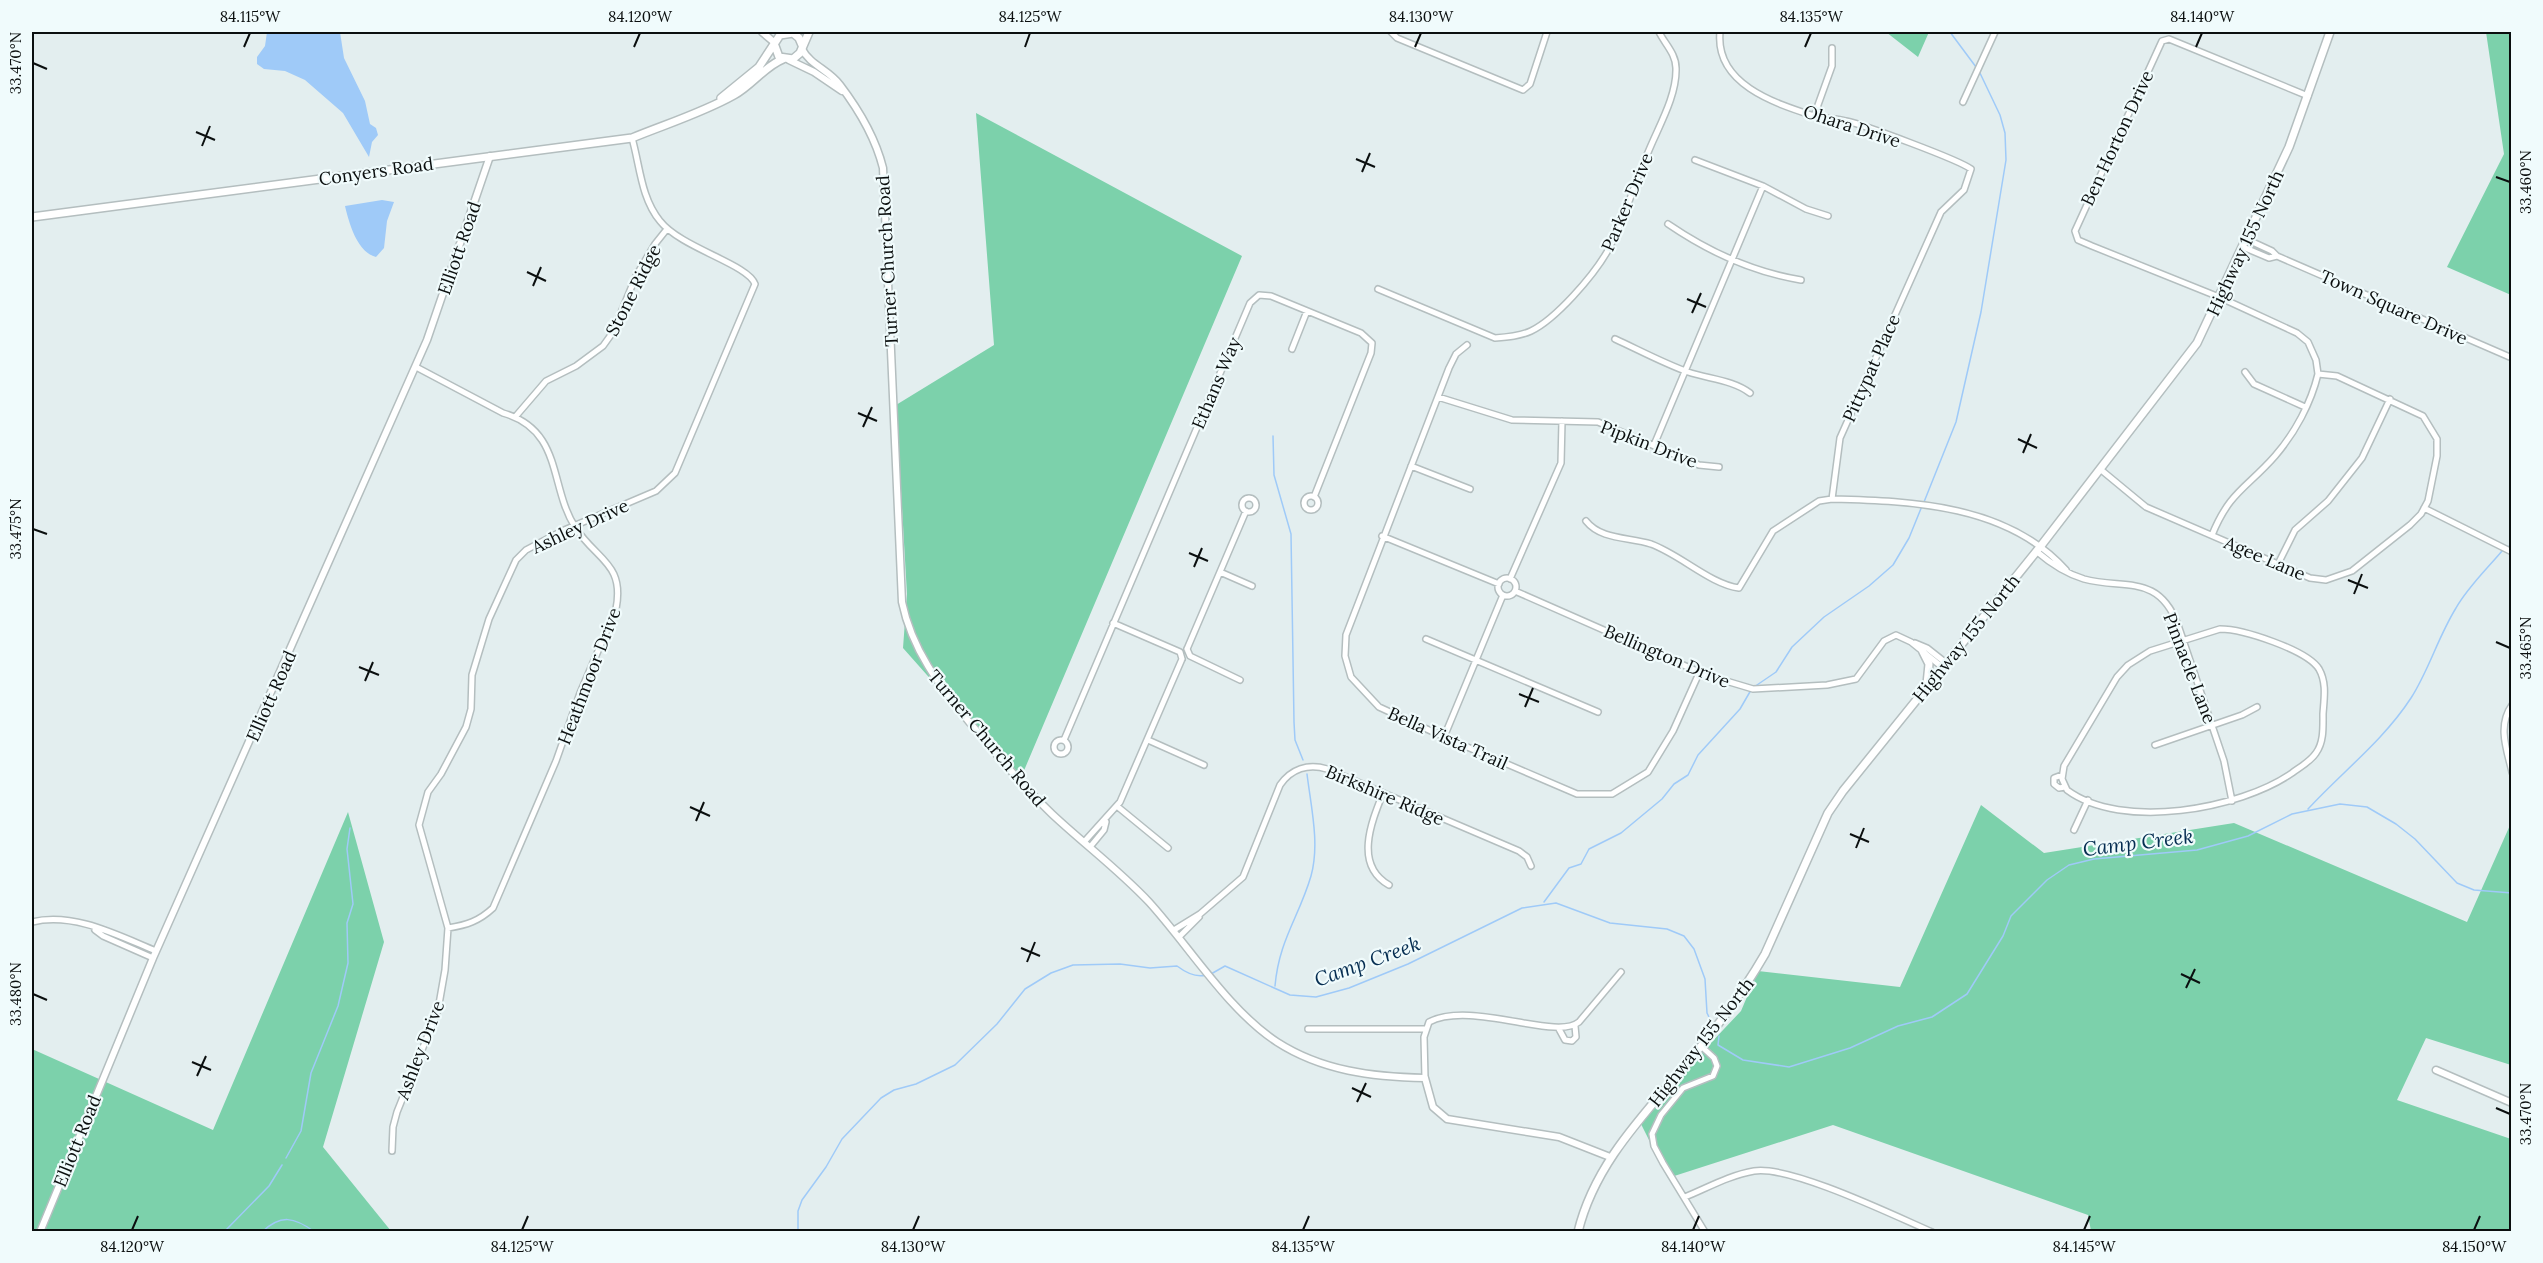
<svg xmlns="http://www.w3.org/2000/svg" width="2543" height="1263" font-family="Lora,serif">
  <style>
    .forest { fill: #7cd1ab }
    .water { fill: #9fcaf8 }
    .lines { fill: none; stroke-linecap: round; stroke-linejoin: round }
    .stream { stroke: #9fcaf8; stroke-width: 1.5 }
    .minor-casing { stroke: #b4bebf; stroke-width: 8 }
    .tertiary-casing { stroke: #b4bebf; stroke-width: 9 }
    .secondary-casing { stroke: #b4bebf; stroke-width: 10 }
    .minor { stroke: #fff; stroke-width: 5 }
    .tertiary { stroke: #fff; stroke-width: 6 }
    .secondary { stroke: #fff; stroke-width: 7 }
    .ticks { fill: none; stroke: #0b0f0f; stroke-width: 2 }
    .labels { text-anchor: middle; dominant-baseline: central; stroke-width: 4.5; stroke-linejoin: round; paint-order: stroke }
    .street-label { font-size: 18px; fill: #0b0f0f; stroke: #f0fbfc }
    .water-label { font-size: 20px; font-style: italic; fill: #052d51; stroke: #f0fbfc }
    .neatline { fill: none; stroke: #0b0f0f; stroke-width: 2 }
    .ticks-label { font-size: 15px; text-anchor: middle; fill: #0b0f0f }
  </style>
  <rect width="100%" height="100%" fill="#e3eeef"/>
  <!-- forest -->
  <path class="forest" d="M1886,32H1929L1918,57Z
    M2486,32H2511V295L2447,267L2504,154Z
    M976,113L1242,256L1020,780L903,648L907,594L896,405L994,345Z
    M1981,805L2044,853L2234,823L2467,922L2511,823V1065L2426,1038L2397,1100L2511,1139V1231H2091L2088,1215L1833,1125L1668,1178L1641,1124L1654,1103L1741,1011L1758,971L1900,987Z
    M348,812L384,942L323,1147L391,1231L32,1232V1049L213,1130Z"/>
  <!-- water -->
  <path class="water" d="M267,32H340L344,58L365,101L370,124L376,128L378,135L372,142L369,157L343,113L305,80L285,71L264,69L257,64V57L265,46Z
    M382,200L394,202L387,221L384,248L376,257C357,252 349,223 345,206Z"/>
  <g class="lines">
    <!-- stream -->
    <path class="stream" d="M1950,32L1976,67
      M1273,436L1274,475L1291,534L1294,722L1295,740L1303,760
      M1924,502L1956,422L1981,312L2006,160L2005,133L2000,115L1979,71
      M2509,546L2512,544
      M1754,687L1776,672L1792,647L1824,617L1869,586L1893,565L1909,538L1922,506
      M2308,809C2342,772 2383,741 2411,698C2429,670 2438,637 2456,608C2468,587 2486,570 2502,551
      M1544,902L1569,868L1581,864L1589,849L1621,833L1662,799L1674,784L1688,775L1698,755L1740,709L1751,690
      M1211,974L1225,966L1290,995L1316,997L1349,988L1408,964L1522,908L1556,903L1610,923L1667,929L1684,936L1694,949L1705,979L1707,1013L1712,1023
      M1275,986C1279,940 1299,917 1311,876C1320,844 1311,807 1307,774
      M1719,1036L1718,1045L1743,1060L1789,1067L1850,1048L1898,1026L1932,1017L1967,994L2003,936L2011,916L2047,880L2069,865L2094,859L2197,850L2248,836L2292,814L2340,804L2367,807L2396,824L2415,839L2457,883L2474,890L2512,893
      M286,1158L301,1131L311,1073L338,1006L348,963L347,923L353,904L347,849L350,828
      M32,1230L34,1232
      M224,1232L269,1186L282,1165
      M262,1232C281,1214 294,1217 315,1232
      M798,1232V1211L802,1200L826,1167L842,1139L881,1098L894,1090L916,1084L955,1065L997,1024L1025,989L1051,973L1073,965L1120,964L1150,968L1177,966C1185,972 1196,978 1206,975"/>
    <!-- minor casing -->
    <g class="minor-casing">
      <path id="minor" d="M1391,32L1397,38L1523,90L1530,84L1547,32
        M1720,32C1715,84 1774,103 1814,116C1825,119 1836,118 1846,121C1865,125 1959,160 1971,169L1964,190L1941,212L1840,438L1832,499
        M1963,102L1995,32
        M1814,116L1832,66V48
        M1695,160L1763,186L1806,209L1828,216
        M1668,224C1709,252 1752,272 1801,280
        M2246,239L2272,251L2277,256L2512,358
        M2243,247L2269,258L2277,256
        M1378,289L1495,338C1508,337 1520,336 1531,331C1556,319 1593,276 1607,252C1624,221 1633,187 1647,155C1657,129 1677,97 1676,68C1676,54 1665,44 1659,32
        M1615,339C1639,350 1663,363 1688,372C1709,379 1733,380 1750,393
        M1467,345L1456,354L1449,368L1346,635L1345,656L1351,677L1379,707L1444,737L1577,794H1612L1648,772L1673,731L1700,671
        M1292,349L1307,311
        M416,367L503,413C563,430 549,486 575,527C596,560 625,563 616,609L580,693L556,761L493,908C479,921 467,925 448,928
        M2245,372L2254,384L2305,407
        M1438,397L1512,420L1598,422L1699,465L1719,467
        M516,416L546,381L576,366L603,346L613,332L636,276L655,244L667,229
        M1654,445L1763,186
        M1411,466L1470,489
        M2100,469L2146,507L2310,578L2326,580L2352,571L2410,525L2421,514L2428,501L2437,456V439L2423,416L2337,376L2318,374L2316,360L2308,342L2297,333L2219,297L2092,246L2078,240L2075,231L2162,41L2169,39L2308,96
        M1304 503a7 7 0 1 1 14 0a7 7 0 1 1-14 0Z
        M1242 505a7 7 0 1 1 14 0a7 7 0 1 1-14 0Z
        M2424,508L2512,552
        M1586,521C1601,540 1629,537 1651,544C1681,555 1710,584 1739,588L1773,531L1819,501L1832,499C1913,501 2008,505 2066,570
        M2212,535C2230,491 2247,488 2275,456C2295,433 2311,403 2318,374
        M1382,536L1499,584
        M2036,551C2050,563 2067,574 2084,579C2125,590 2158,573 2178,625L2224,761L2232,801
        M2278,564L2295,530L2328,501L2362,458L2390,399
        M1220,572L1252,586
        M1498 587a9 9 0 1 1 18 0a9 9 0 1 1-18 0Z
        M1510,579L1561,463L1562,421
        M1515,591L1706,675L1753,689L1827,685L1856,679L1884,641L1896,635L1911,642L1942,667
        M1113,623L1180,652L1182,659
        M2220,629C2243,629 2307,650 2319,669C2327,683 2324,699 2323,714C2323,727 2324,742 2316,753C2310,762 2300,767 2292,773C2240,809 2122,831 2067,790L2062,779L2064,766L2117,677L2128,665L2150,651Z
        M1426,639L1598,712
        M1915,643L1927,648L1946,663
        M1187,649L1246,511
        M1187,649L1190,656L1240,680
        M2512,705C2497,726 2507,750 2512,772
        M1444,737L1503,595
        M1054 747a7 7 0 1 1 14 0a7 7 0 1 1-14 0Z
        M1064,740L1250,303L1259,295L1271,296L1361,333L1372,343L1371,353L1314,497
        M1148,740L1204,765
        M2155,745L2242,715L2257,707
        M2062,775L2054,778V784L2059,788L2065,787
        M1383,793C1371,823 1354,865 1389,885
        M1118,807L1168,848
        M2074,830L2088,800
        M1084,842L1120,802L1182,659
        M1090,847L1104,830L1106,822
        M32,922C74,912 117,935 156,951
        M95,930L103,936L153,958
        M1174,930L1200,914L1243,877L1280,785C1291,769 1308,763 1327,769L1519,851L1527,857L1531,866
        M1179,937L1199,917
        M1308,1029H1426
        M1559,1029L1565,1040L1572,1041L1576,1037L1575,1026
        M1701,1046L1714,1058L1717,1066L1713,1076L1683,1088L1661,1115L1652,1134L1654,1146L1663,1163L1705,1232
        M1425,1078L1424,1037L1429,1022C1471,1000 1556,1041 1579,1022L1621,972
        M392,1151L393,1127L397,1112L438,1010L445,970L448,928L419,825L428,792L441,774L466,727L471,709L472,675L489,619L516,560L526,550L562,531L656,491L675,473L755,284C748,264 681,248 660,221C641,198 640,166 632,138
        M1685,1197C1707,1188 1730,1175 1754,1171C1790,1165 1895,1216 1932,1232"/>
    </g>
    <!-- tertiary casing -->
    <g class="tertiary-casing">
      <path id="tertiary" d="M762,32L775,43
        M802,49C810,65 829,70 840,85C859,110 875,136 883,168L902,602C912,650 939,685 970,723C996,754 1022,785 1052,814C1084,844 1119,870 1149,902C1189,946 1228,1010 1277,1042C1322,1071 1373,1077 1425,1078L1433,1107L1447,1119L1559,1137L1610,1157
        M789,60L814,72L842,91
        M2436,1070L2512,1103
        M40,1232L153,958L427,340L490,156"/>
    </g>
    <!-- secondary casing -->
    <g class="secondary-casing">
      <path id="secondary" d="M775,46L779,57L793,59L800,53L809,32
        M721,98L759,67L780,35L793,33L799,38L802,45
        M32,217L632,138C666,124 702,113 734,95C752,85 765,66 783,59
        M1923,652L1929,664L1927,684
        M1578,1232C1595,1162 1646,1113 1690,1060C1718,1026 1743,992 1765,954L1828,813L1843,791L2040,547L2197,343L2289,147L2330,32"/>
    </g>
    <!-- minor -->
    <use href="#minor" class="minor"/>
    <!-- tertiary -->
    <use href="#tertiary" class="tertiary"/>
    <!-- secondary -->
    <use href="#secondary" class="secondary"/>
  </g>
  <!-- ticks -->
  <path class="ticks" d="M244,47L250,33M634,47L640,33M1025,47L1030,33M1415,47L1421,33M1805,47L1811,33M2196,47L2202,33M33,63L47,69M196,132L215,140M202,146L210,126M1356,159L1375,167M1362,172L1370,153M2496,177L2510,182M527,272L546,281M533,286L541,267M1687,299L1706,307M1692,313L1701,293M858,413L877,421M863,427L872,407M2018,439L2037,448M2023,453L2031,434M33,529L47,534M1189,553L1208,561M1194,567L1202,548M2348,580L2368,588M2354,594L2362,574M2496,642L2510,648M359,667L379,675M365,681L373,662M1519,694L1539,702M1525,707L1533,688M690,807L710,816M696,821L704,802M1850,834L1869,842M1856,848L1864,828M1021,948L1040,956M1027,962L1035,942M2181,974L2200,983M2186,988L2195,969M33,994L47,1000M192,1062L211,1070M197,1076L206,1056M1352,1088L1371,1097M1357,1102L1366,1083M2496,1108L2510,1114M132,1230L138,1216M522,1230L528,1216M913,1230L919,1216M1303,1230L1309,1216M1693,1230L1699,1216M2084,1230L2090,1216M2474,1230L2480,1216"/>
  <g class="labels">
    <!-- street labels -->
    <g class="street-label">
      <text transform="translate(1852 126) rotate(18)">Ohara Drive</text>
      <text transform="translate(2117 138) rotate(-65)">Ben Horton Drive</text>
      <text transform="translate(376 171) rotate(-8)">Conyers Road</text>
      <text transform="translate(1627 202) rotate(-67)">Parker Drive</text>
      <text transform="translate(2245 243) rotate(-65)">Highway 155 North</text>
      <text transform="translate(459 248) rotate(-71)">Elliott Road</text>
      <text transform="translate(887 261) rotate(-93)">Turner Church Road</text>
      <text transform="translate(633 290) rotate(-63)">Stone Ridge</text>
      <text transform="translate(2394 307) rotate(24)">Town Square Drive</text>
      <text transform="translate(1871 368) rotate(-66)">Pittypat Place</text>
      <text transform="translate(1216 383) rotate(-67)">Ethans Way</text>
      <text transform="translate(1649 444) rotate(21)">Pipkin Drive</text>
      <text transform="translate(580 526) rotate(-25)">Ashley Drive</text>
      <text transform="translate(2265 558) rotate(23)">Agee Lane</text>
      <text transform="translate(1966 638) rotate(-51)">Highway 155 North</text>
      <text transform="translate(1667 656) rotate(23)">Bellington Drive</text>
      <text transform="translate(2190 668) rotate(69)">Pinnacle Lane</text>
      <text transform="translate(589 676) rotate(-69)">Heathmoor Drive</text>
      <text transform="translate(271 696) rotate(-66)">Elliott Road</text>
      <text transform="translate(987 738) rotate(50)">Turner Church Road</text>
      <text transform="translate(1448 738) rotate(24)">Bella Vista Trail</text>
      <text transform="translate(1385 795) rotate(23)">Birkshire Ridge</text>
      <text transform="translate(1701 1042) rotate(-52)">Highway 155 North</text>
      <text transform="translate(420 1050) rotate(-69)">Ashley Drive</text>
      <text transform="translate(77 1141) rotate(-68)">Elliott Road</text>
    </g>
    <!-- water labels -->
    <g class="water-label">
      <text transform="translate(2138 842) rotate(-7)">Camp Creek</text>
      <text transform="translate(1367 961) rotate(-20)">Camp Creek</text>
    </g>
  </g>
  <!-- border -->
  <rect width="2543" height="1263" fill="none" stroke="#f0fbfc" stroke-width="66"/>
  <rect x="33" y="33" width="2477" height="1197" class="neatline"/>
  <g class="ticks-label">
    <text x="250" y="22">84.115°W</text>
    <text x="640" y="22">84.120°W</text>
    <text x="1030" y="22">84.125°W</text>
    <text x="1421" y="22">84.130°W</text>
    <text x="1811" y="22">84.135°W</text>
    <text x="2202" y="22">84.140°W</text>
    <text transform="translate(16 63) rotate(-90)" y="5">33.470°N</text>
    <text transform="translate(2526 182) rotate(-90)" y="5">33.460°N</text>
    <text transform="translate(16 529) rotate(-90)" y="5">33.475°N</text>
    <text transform="translate(2526 648) rotate(-90)" y="5">33.465°N</text>
    <text transform="translate(16 994) rotate(-90)" y="5">33.480°N</text>
    <text transform="translate(2526 1114) rotate(-90)" y="5">33.470°N</text>
    <text x="132" y="1252">84.120°W</text>
    <text x="522" y="1252">84.125°W</text>
    <text x="913" y="1252">84.130°W</text>
    <text x="1303" y="1252">84.135°W</text>
    <text x="1693" y="1252">84.140°W</text>
    <text x="2084" y="1252">84.145°W</text>
    <text x="2474" y="1252">84.150°W</text>
  </g>
</svg>
